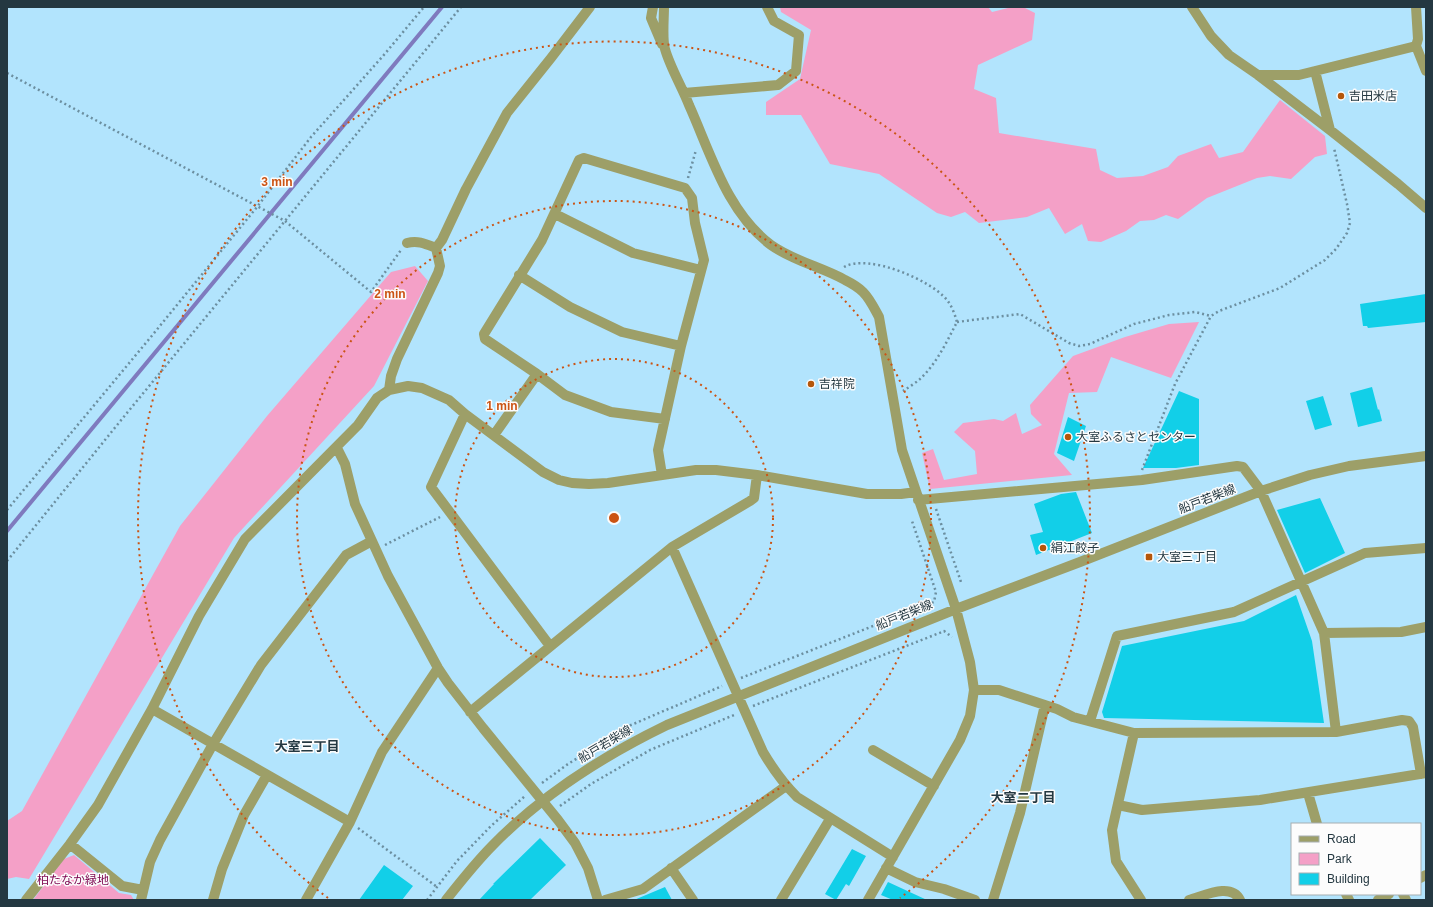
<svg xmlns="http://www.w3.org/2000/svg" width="1433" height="907" font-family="Arial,'Noto Sans JP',sans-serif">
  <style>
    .green { fill: #f4a0c7 }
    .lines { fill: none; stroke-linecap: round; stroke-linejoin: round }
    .stream { stroke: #7f7abe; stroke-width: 4 }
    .building { fill: #12cfe8 }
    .path { stroke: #6c8fa0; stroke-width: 2.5; stroke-dasharray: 2 3; stroke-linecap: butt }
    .minor { stroke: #9d9f68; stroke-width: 10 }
    .ring { fill: none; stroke: #cb5414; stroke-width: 2; stroke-dasharray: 2 4 }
    .poi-dot { fill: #b5560a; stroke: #fcfcfc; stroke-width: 1.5 }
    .labels { text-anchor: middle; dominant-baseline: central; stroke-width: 3; stroke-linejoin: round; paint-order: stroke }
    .poi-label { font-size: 12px; fill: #243841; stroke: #fcfcfc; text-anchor: start }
    .street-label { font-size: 12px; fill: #243841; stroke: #fcfcfc }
    .park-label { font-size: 12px; fill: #7c0550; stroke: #fcfcfc }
    .neighbourhood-label { font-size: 13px; font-weight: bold; fill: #243841; stroke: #fcfcfc }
    .centre { fill: #cb5414; stroke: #fcfcfc; stroke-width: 2 }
    .ring-label { font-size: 12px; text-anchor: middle; font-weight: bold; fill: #cb5414; stroke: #fcfcfc; stroke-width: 3; stroke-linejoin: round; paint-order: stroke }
  </style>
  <rect width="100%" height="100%" fill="#b2e4fd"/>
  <!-- green -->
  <path class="green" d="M780,7H988L992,12L1012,7H1023L1035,13L1032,40L978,65L974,89L996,98L999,133L1096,149L1100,170L1117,178L1143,176L1168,167L1178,156L1211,144L1219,158L1243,152L1280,100L1325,136L1327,154L1315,157L1291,179L1270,176L1257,178L1207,198L1178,219L1166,215L1154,220L1140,221L1126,231L1101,242L1088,241L1082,224L1065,234L1049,208L1027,217L979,223L965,212L951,217L937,213L879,174L830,164L801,115H766V102L800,79L811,30L781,12Z
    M415,266L428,281L374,386L234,538L29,879L16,877L7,879V821L22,811L180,526L267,416L391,272Z
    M1199,322L1171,378L1111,357L1097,392L1069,393L1054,454L1072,475L930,489L922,453L933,449L944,480L977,474L975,451L954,432L963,423L994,419L1003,421L1016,413L1022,434L1042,425L1031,414L1030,405L1073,356L1125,337L1169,324Z
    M74,855L119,893L131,895L134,900H33L64,859Z"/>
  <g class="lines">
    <!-- stream -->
    <path class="stream" d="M7,531L442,7"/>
  </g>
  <!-- building -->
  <path class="building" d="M1426,294V322L1368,328L1367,326H1363L1360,304Z
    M1372,387L1378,410L1379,409L1382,421L1358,427L1350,393Z
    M1179,391L1199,399V465L1176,468H1143Z
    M1323,396L1332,425L1315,430L1306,401Z
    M1068,417L1086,426L1074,461L1057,453Z
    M1076,492L1092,533L1036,555L1030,535L1043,532L1034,504L1061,494Z
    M1320,498L1345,553L1305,573L1277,510Z
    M1296,595L1312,641L1324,723L1104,718L1102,712L1122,646L1244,621Z
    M540,838L566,865L530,900H479L494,884H493Z
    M852,849L866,856L849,886L846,884L836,900L825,894Z
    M384,865L413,886L402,900H359Z
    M888,882L927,900H893L881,895Z
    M665,887L672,900H634Z"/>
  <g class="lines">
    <!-- path -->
    <path class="path" d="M7,73L285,221L371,292L401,250
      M688,178L696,150
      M844,267C868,253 931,280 947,300C952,306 955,315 957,322C947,341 937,363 921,378C916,383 909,387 903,391
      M957,322L1020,314L1069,343L1079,346L1090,344L1134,324L1169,315L1195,312L1211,316
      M1142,470L1175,384L1211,316L1219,311L1280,288L1325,260L1336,249L1347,233L1350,223L1347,204L1334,148
      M936,509L961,582
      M7,510L150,338L257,207L311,137L383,56L424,7
      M385,545L440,517
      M7,561L122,419L461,7
      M741,678L934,602L936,592L912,521
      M753,706L942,632L944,631L952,637
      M542,783L568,764L631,725L722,686
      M560,806L591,784L650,750L734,715
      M358,828L437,887
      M427,900L457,861L491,826L525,796"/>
    <!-- minor -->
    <path class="minor" d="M653,7L651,18L662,44
      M664,7C664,18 662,40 665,49C670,67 682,87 689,105C711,154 727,212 771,245C793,261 822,267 845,280C851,283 858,287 863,292C870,299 874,308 879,317L902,450L956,609L970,662L974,690L970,716L960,740L868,900
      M1192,7L1211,36L1229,55L1258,75L1330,130L1398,184L1426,208
      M1416,7L1418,39L1416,46L1426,71
      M1315,71L1330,130
      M1258,75H1299L1416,46
      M684,93L778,85L796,71L799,35L774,21L767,7
      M555,214L633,253L701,270
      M436,248L442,240L466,189L507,113L551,58L590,7
      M519,275L570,307L622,332L681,346
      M537,374L565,395L611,412L665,419
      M389,390L391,376L397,359L438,273L440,266L436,248C426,244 418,240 407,243
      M465,414L431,487L550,646
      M494,435L537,374L485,339L484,334L542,240L579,160L584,158L685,188L692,198L695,223L704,260L681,346L658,450L662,475
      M337,448L345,464L355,504L372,541L388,576L438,668L448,683L483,728L558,820L575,843L588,868L598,900
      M918,500L1142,480L1237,466L1243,467L1261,491L1324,633L1336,732
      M672,547L763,752C773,769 783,783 797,797L893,857
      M1324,633L1401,632L1426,627
      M974,690H999L1057,709L1073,717L1134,733L1336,732L1402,720L1409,721L1413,727L1421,774
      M152,709L350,822
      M470,712L672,547L750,501L754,498L757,475
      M1090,721L1117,636L1234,612L1365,553L1426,548
      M1134,733L1112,830L1116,861L1141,900
      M873,750L934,786
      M1308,793L1317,824
      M1118,805L1142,810L1260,800L1426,773
      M70,844L122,886L143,890
      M671,868L693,900
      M886,868L915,882L944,889L975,900
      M1420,878L1426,875
      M1346,894L1349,900
      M1403,894L1406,900
      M26,900L70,844L98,805L152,709L199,616L245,539L358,425L377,398L389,390L408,386L422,388L449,400L465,414L543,472L559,480L572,483L589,484L608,483L696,470H716L757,475L867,494H901L916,492
      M141,900L150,862L160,840L213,744L261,665L346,555L372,541
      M213,900L222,869L244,815L267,775
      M306,900L350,822L382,752L438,668
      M446,900C461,881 476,862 493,845C543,794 603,756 667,725L956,609L1080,562L1261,491L1310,475L1349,466L1426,456
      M605,900L643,889L786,786
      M781,900L830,819
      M993,900L1020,813L1045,705
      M1189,900C1204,896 1231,882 1240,900
      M1378,900L1389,894"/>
  </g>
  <!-- distance rings -->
  <g class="ring">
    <circle cx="614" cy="518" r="159"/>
    <circle cx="614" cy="518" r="317"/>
    <path d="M328 898A476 476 0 1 1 900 898"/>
  </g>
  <!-- markers -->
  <g class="poi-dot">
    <circle cx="1341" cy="96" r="4"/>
    <circle cx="811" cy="384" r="4"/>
    <circle cx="1068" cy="437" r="4"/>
    <circle cx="1043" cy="548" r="4"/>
    <rect x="1145" y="553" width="8" height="8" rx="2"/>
  </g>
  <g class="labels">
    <!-- poi labels -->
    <g class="poi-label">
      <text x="1349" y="96">吉田米店</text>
      <text x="819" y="384">吉祥院</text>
      <text x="1076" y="437">大室ふるさとセンター</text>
      <text x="1051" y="548">絹江餃子</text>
      <text x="1157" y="557">大室三丁目</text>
    </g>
    <!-- street labels -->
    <g class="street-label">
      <text transform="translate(1207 499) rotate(-21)">船戸若柴線</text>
      <text transform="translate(904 615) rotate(-22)">船戸若柴線</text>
      <text transform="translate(605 744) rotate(-31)">船戸若柴線</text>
    </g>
    <!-- park labels -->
    <g class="park-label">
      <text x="73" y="880">柏たなか緑地</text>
    </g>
    <!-- neighbourhood labels -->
    <g class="neighbourhood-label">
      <text x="307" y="746">大室三丁目</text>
      <text x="1023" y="797">大室二丁目</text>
    </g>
  </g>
  <circle cx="614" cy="518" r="6" class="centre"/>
  <g class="ring-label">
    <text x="277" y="186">3 min</text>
    <text x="390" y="298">2 min</text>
    <text x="502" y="410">1 min</text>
  </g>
  <!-- border -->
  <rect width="1433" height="907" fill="none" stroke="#243841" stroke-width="16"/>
  <!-- legend -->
  <rect x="1291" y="823" width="130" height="72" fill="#fcfcfc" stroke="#a6aeb1"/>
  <rect x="1299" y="836" width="20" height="6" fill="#9d9f68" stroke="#a6aeb1"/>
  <text x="1327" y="843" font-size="12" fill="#243841">Road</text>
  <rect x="1299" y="853" width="20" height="12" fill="#f4a0c7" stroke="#a6aeb1"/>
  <text x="1327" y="863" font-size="12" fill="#243841">Park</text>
  <rect x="1299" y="873" width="20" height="12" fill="#12cfe8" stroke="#a6aeb1"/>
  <text x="1327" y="883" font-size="12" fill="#243841">Building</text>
</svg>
